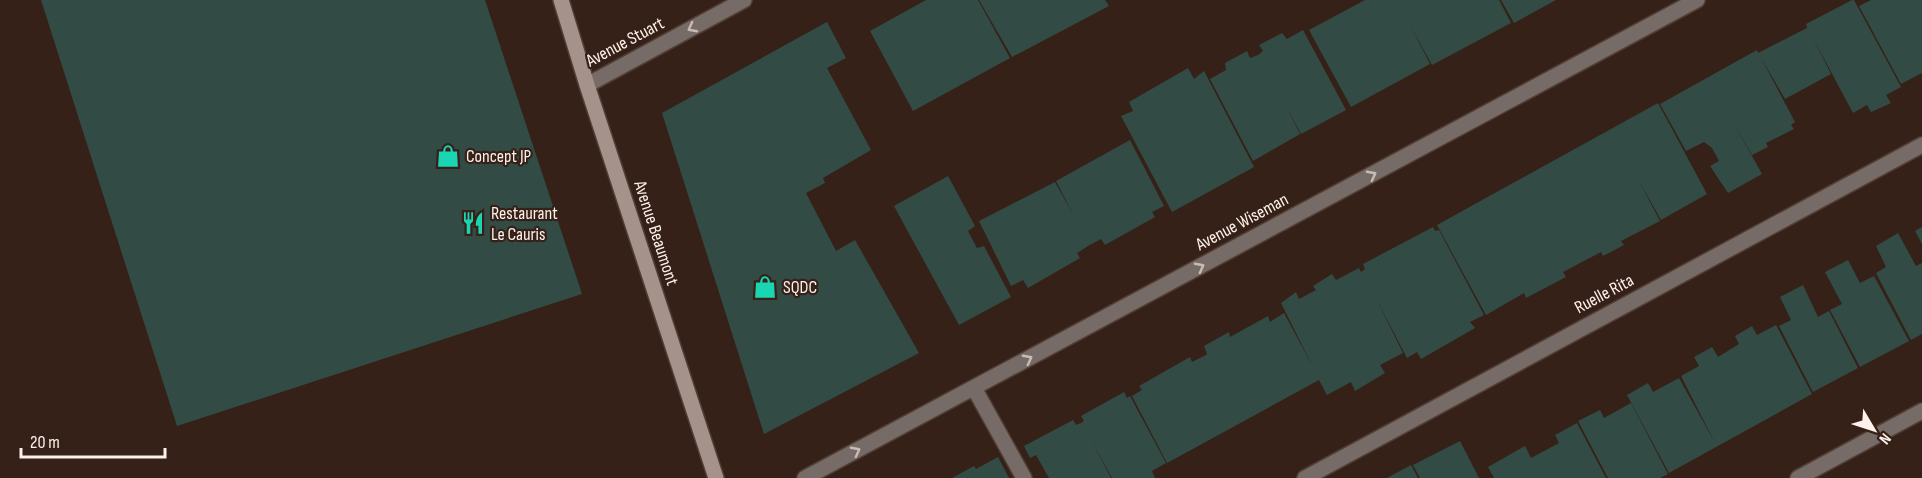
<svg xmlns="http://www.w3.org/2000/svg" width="1922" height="478" font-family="'Sofia Sans Condensed',sans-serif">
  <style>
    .building { fill: #324c45 }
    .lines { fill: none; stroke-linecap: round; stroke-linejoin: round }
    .lane-casing { stroke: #513e35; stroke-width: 18 }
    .street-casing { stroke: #513e35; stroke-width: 18 }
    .secondary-casing { stroke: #513e35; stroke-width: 18 }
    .lane { stroke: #766b67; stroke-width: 15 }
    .street { stroke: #766b67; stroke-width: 15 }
    .secondary { stroke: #a4928b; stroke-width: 15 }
    .oneway { stroke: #c8bbb6 }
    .labels { text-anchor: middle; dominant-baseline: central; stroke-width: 4.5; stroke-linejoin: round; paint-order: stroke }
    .street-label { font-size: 18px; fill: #fef0ea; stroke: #352118 }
    .poi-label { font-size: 18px; fill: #fef0ea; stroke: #352118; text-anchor: start }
  </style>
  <rect width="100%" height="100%" fill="#352118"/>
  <!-- building -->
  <path class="building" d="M41,0H485L582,294L177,426Z
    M926,0H978L1010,58L913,111L870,31Z
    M979,0H1105L1109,6L1012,57Z
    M1365,0H1499L1511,23L1432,65L1410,25L1430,64L1351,107L1309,30Z
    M1501,0H1556L1514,23Z
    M1852,0H1854L1901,87L1886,95L1891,103L1871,112L1867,105L1853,113L1813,38L1831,74L1785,99L1760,56L1795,122L1791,125L1794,129L1766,143L1768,147L1752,155L1733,122L1762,174L1728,193L1710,166L1719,161L1712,148L1704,142L1686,151L1660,104L1757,50L1758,53L1807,28L1806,24Z
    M1871,0H1922V73L1901,84L1859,6Z
    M827,22L846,58L827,68L871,150L823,178L825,183L806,193L836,251L855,240L919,353L764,434L662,113Z
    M1303,30L1346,110L1301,134L1286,106L1300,134L1253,161L1210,79L1226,70L1225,63L1247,51L1250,58L1258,55L1263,51L1259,45L1282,33L1287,39Z
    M1188,68L1194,79L1204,71L1254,167L1172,212L1121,116L1133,111L1129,102Z
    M1658,103L1707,194L1661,220L1638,179L1660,221L1621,241L1624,245L1603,256L1601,252L1563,272L1566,277L1526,298L1524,293L1486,315L1437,225Z
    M1130,140L1164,206L1152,212L1155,217L1105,245L1101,239L1088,246L1077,253L1080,258L1028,288L1023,280L1011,286L979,221L1055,182L1074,216L1056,181Z
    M948,176L975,226L968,231L977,248L984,246L1011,297L959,325L894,206Z
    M1433,227L1435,231L1439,230L1484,315L1470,322L1475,328L1421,359L1417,352L1407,358L1376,298L1403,353L1380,365L1385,373L1355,391L1351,382L1327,395L1319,380L1167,463L1132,396L1142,390L1139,386L1190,357L1192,362L1206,355L1207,354L1204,346L1229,332L1230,337L1268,316L1270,322L1284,313L1313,367L1281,303L1296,292L1299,299L1316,290L1313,286L1332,274L1336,280L1359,268L1361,272L1365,269L1363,264Z
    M1922,227V244L1915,231Z
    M1898,233L1916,266L1922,263V334L1911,340L1876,273L1886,267L1876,246Z
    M1848,260L1860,283L1874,276L1909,341L1860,367L1830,310L1842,304L1825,272Z
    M1803,285L1818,317L1829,311L1858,368L1813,392L1779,326L1791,320L1780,297Z
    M1776,325L1812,394L1669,473L1627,395L1648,383L1653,392L1679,378L1715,443L1681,376L1699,366L1694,357L1712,347L1718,357L1739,344L1735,336L1752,326L1757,335Z
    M1124,392L1127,398L1130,396L1166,463L1152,471L1155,478H1112L1091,440L1111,478H1049L1036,455L1030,458L1024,446L1073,420L1076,425L1081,423L1084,421L1081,416Z
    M1631,403L1668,474L1660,478H1608L1578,421L1600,410L1604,418Z
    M1577,423L1606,478H1494L1488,467L1525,446L1531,458L1559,443L1555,435Z
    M1460,441L1479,478H1420L1413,465Z
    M998,457L1009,478H952L974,466L976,469Z
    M1411,465L1418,478H1387Z"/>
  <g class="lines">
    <!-- lane casing -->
    <g class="lane-casing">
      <path id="lane" d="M974,388L1024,478
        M1305,478L1922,145"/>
    </g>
    <!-- street casing -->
    <g class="street-casing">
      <path id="street" d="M587,85L744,0
        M805,478L1697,0
        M1798,478L1922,411"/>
    </g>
    <!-- secondary casing -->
    <g class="secondary-casing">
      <path id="secondary" d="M561,0L587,85L716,478"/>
    </g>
    <!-- lane -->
    <use href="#lane" class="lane"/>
    <!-- street -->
    <use href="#street" class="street"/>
    <!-- secondary -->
    <use href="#secondary" class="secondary"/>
  </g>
  <!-- one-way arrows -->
  <defs><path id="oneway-chevron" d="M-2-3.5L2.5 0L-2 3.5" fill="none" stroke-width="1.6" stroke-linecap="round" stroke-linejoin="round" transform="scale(1.5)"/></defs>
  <g class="oneway">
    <use href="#oneway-chevron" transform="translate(692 28) rotate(152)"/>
    <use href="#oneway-chevron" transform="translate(1372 175) rotate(-28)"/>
    <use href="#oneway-chevron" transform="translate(1200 267) rotate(-28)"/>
    <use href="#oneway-chevron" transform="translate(1028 359) rotate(-28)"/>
    <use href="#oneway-chevron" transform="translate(856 451) rotate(-28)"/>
  </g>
  <!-- icons -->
  <defs>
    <g id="shop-bare" transform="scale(1.8)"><path d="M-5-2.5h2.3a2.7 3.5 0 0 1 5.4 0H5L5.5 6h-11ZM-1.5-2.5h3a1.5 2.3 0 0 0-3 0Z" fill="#1ad5b2" stroke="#352118" stroke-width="2.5" paint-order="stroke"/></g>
    <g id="restaurant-bare" transform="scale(1.8)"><path d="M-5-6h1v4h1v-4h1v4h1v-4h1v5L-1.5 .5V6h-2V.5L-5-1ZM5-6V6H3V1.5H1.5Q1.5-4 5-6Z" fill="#1ad5b2" stroke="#352118" stroke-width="2.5" paint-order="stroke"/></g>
  </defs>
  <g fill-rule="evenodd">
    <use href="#shop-bare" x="448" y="156"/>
    <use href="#restaurant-bare" x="473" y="223"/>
    <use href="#shop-bare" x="765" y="287"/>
  </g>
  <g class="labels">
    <!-- street labels -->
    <g class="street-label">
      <text transform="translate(625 42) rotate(-28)">Avenue Stuart</text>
      <text transform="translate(1242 222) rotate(-28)">Avenue Wiseman</text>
      <text transform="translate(656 233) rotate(72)">Avenue Beaumont</text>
      <text transform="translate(1604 294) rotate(-28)">Ruelle Rita</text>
    </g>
    <!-- poi labels -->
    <g class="poi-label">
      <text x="466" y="156">Concept JP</text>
      <text x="491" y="213">Restaurant<tspan x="491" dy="21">Le Cauris</tspan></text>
      <text x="783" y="287">SQDC</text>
    </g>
  </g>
  <!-- north arrow -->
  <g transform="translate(1874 430) rotate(129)" stroke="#352118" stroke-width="4.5" paint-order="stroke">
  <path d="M0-4.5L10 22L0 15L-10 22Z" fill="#fef0ea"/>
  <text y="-9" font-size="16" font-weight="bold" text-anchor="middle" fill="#fef0ea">N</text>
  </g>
  <!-- scale -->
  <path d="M21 448v9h144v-9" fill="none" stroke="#fef0ea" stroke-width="3"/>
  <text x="30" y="448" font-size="18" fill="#fef0ea" stroke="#352118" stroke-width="4.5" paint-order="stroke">20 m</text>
</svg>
